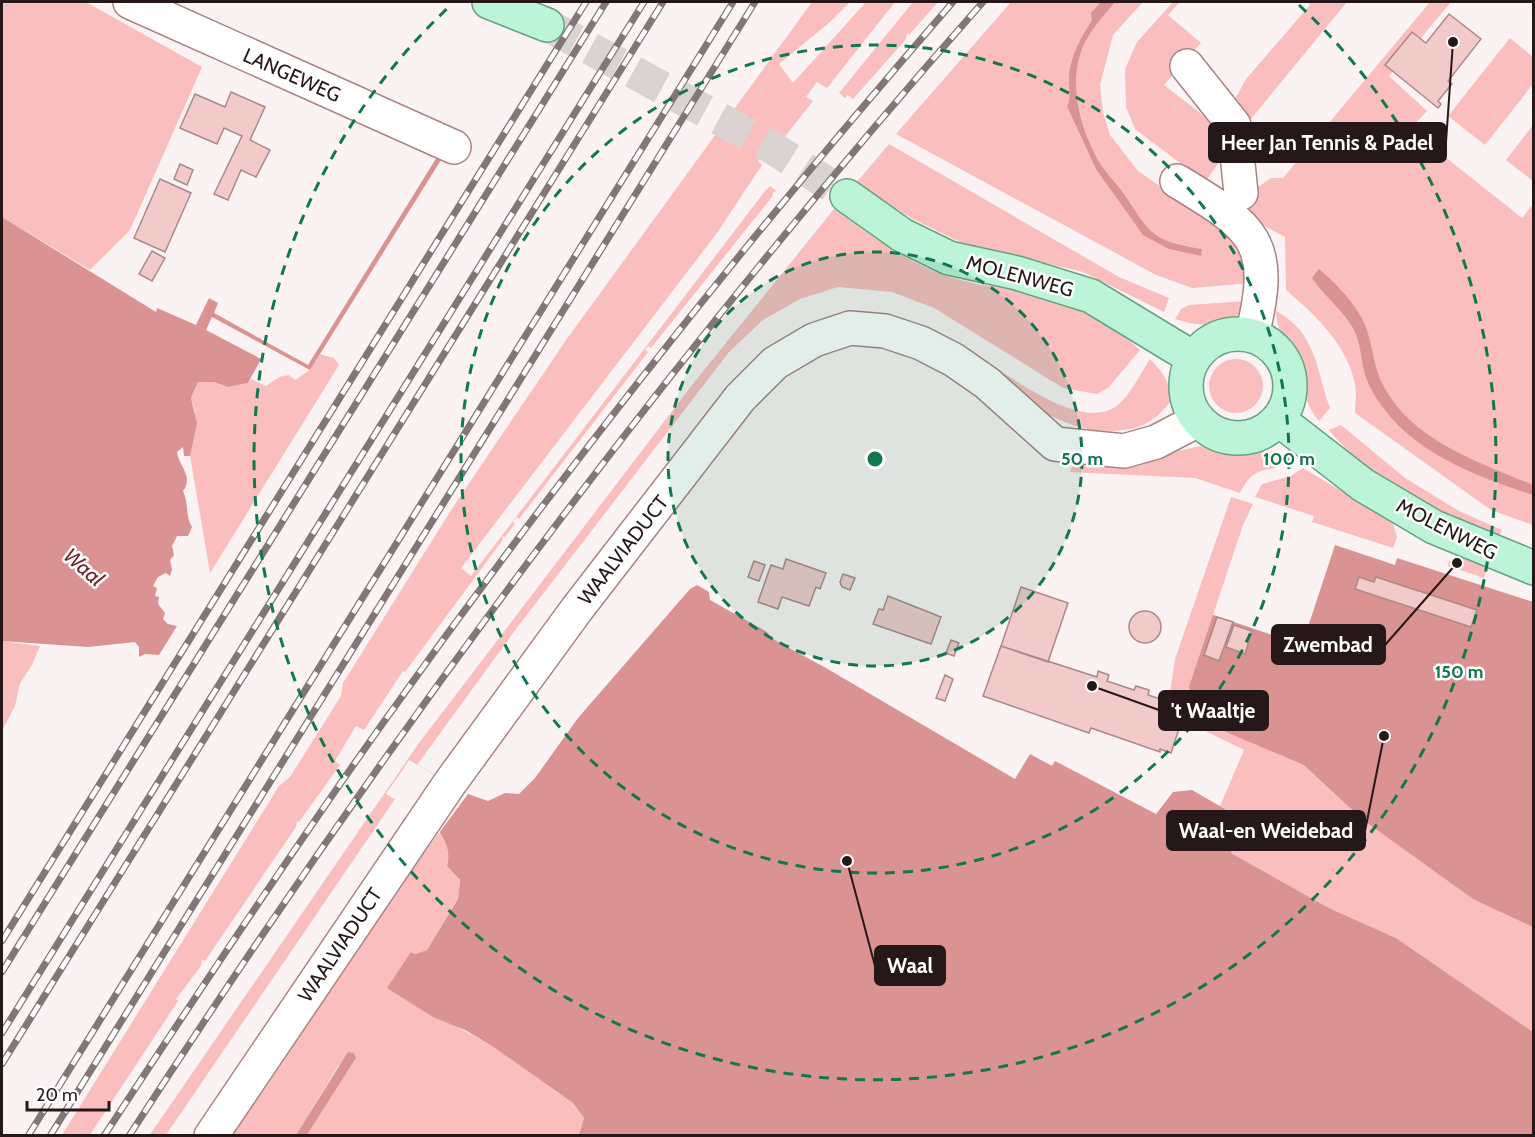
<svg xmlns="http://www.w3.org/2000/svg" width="1535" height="1137" font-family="Cabin,sans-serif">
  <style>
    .green { fill: #fbbebe }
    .water { fill: #da9293 }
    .pier { fill: #fbf3f3 }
    .building { fill: #f1cac9; stroke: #ac8888; stroke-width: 1.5 }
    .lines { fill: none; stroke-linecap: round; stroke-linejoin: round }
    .major-tunnel { stroke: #dbd2d2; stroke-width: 33; stroke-dasharray: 33 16; stroke-linecap: butt }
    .minor-casing { stroke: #a88483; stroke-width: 36 }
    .major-casing { stroke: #69a283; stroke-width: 36 }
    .minor { stroke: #fff; stroke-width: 33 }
    .major { stroke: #bbf4d7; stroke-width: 33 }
    .rail-casing { stroke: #827676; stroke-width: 7 }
    .rail { stroke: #fff; stroke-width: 4.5; stroke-dasharray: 14; stroke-linecap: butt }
    .ring { fill: none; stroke: #11774f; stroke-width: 3; stroke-dasharray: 10 8 }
    .labels { text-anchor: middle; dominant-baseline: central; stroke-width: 5; stroke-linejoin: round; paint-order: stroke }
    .street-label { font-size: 20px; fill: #261818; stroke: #fff }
    .water-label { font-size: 21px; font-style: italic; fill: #752029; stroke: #fff }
    .centre { fill: #11774f; stroke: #fff; stroke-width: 3 }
    .ring-label { font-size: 18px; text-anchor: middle; font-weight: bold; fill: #11774f; stroke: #fff; stroke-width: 5; stroke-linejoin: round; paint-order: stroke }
    .leader { fill: none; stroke: #261818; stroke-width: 2 }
    .callout-dot { fill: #261818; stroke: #fff; stroke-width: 2 }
    .callout { fill: #261818; stroke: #261818; stroke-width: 2 }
    .callout-label { font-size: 21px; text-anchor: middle; font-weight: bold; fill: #fff }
  </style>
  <rect width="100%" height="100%" fill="#fbf3f3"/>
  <!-- green -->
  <path class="green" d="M2,2H86L202,67L130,230L90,270L2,217Z
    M812,2H850L830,22L779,64L793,83L866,2H895L827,88L817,82L806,97L813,101L783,139L777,136L758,161L762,165L717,233L461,568L471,576L765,191L770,186L777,191L773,192L772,197L651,348L648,346L645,350L648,352L519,519L517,517L513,522L515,524L505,537L503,536L502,541L405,672L403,671L364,730L356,726L335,761L340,765L299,822L297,821L296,827L205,961L202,960L201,966L176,999L178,1001L90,1135H62L279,786L290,777L341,696L343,683L453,507L566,340Z
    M913,2H938L909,35L907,33L906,39L853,99L848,95L845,98L839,93Z
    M1011,2H1143L1113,35L1100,85L1103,112L1110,135L1138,171L1237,239L1253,283L1192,288L1156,275L896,134Z
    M1173,2H1180L1168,15L1201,43L1164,85L1235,140L1205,182L1135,129L1126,107L1125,69L1137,42Z
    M1308,2H1347L1250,120L1234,101L1246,79L1310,5Z
    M1430,2H1451L1389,76L1427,111L1410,129L1522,218L1533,204V525L1491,510L1355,413C1355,404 1357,393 1355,384C1347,344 1315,315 1286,290L1285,237L1261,224L1247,209L1248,194L1271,178H1283Z
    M1510,38L1533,57V84L1485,145L1448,116Z
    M1533,125V181L1506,160Z
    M889,144L1119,277L1169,298L1164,312L1083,272L962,243L911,218L856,183Z
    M834,209C876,239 917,271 969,282C978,284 987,288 996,284C1048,298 1100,312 1140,350L1109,387L1097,394L1063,388L934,308L892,292L838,287L800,299L763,320L729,352L513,633L417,765L410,760L386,793L395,799L166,1135L149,1136L419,743L692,385Z
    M1246,301L1242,312C1220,328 1200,327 1175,319L1181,309L1189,305Z
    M1276,311C1317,333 1316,370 1330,408L1319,421C1302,401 1306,386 1297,364C1289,343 1277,336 1276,311Z
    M949,338C987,356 1076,438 1118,405C1131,394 1140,374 1150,359C1162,371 1172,384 1170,402C1153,424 1138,430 1111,431C1048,432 996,377 949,341Z
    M320,354L334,358L339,365L210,573L190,456L195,411L191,398L198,382H214L228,387L248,383L251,379L266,386L279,377L289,375L295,380L310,370Z
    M1209 386a27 27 0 1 1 54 0a27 27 0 1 1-54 0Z
    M1341,425L1405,478L1459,511L1502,530L1496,542C1446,518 1363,474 1329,430Z
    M1200,446L1235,451L1267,450L1290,459C1273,477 1256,459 1240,493L1195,478L1070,472L1072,466H1138L1178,451Z
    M1303,468L1392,521L1397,537L1393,548L1312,522L1314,516L1255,497L1262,484L1291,476Z
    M1231,497L1253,504L1243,525L1213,615L1302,645L1533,792V1032L1396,938L1329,908L1231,853L1244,820L1220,806L1244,750L1177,717L1170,693L1175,659Z
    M1464,556L1488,566L1484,578L1448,566L1449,561Z
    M2,641L40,646L32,665L20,683L15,706L2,731Z
    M439,833C451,842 451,852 447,866L460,880L458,899L427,950L415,954L411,952L452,1024L492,1046L573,1103L584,1118L579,1135H307L356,1058L339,1065L296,1135L222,1136L422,848L426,850Z"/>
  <!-- water -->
  <path class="water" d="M1101,2H1115C1105,14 1093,27 1085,42C1066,81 1080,130 1101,165C1107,174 1115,182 1121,190C1150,231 1148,241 1202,249L1201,256L1169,249L1143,235L1096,169L1067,106C1072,99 1068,84 1069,74C1072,53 1081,38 1092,20L1091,13Z
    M437,157L441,160L310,370L212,317L206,330L261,359L248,383L228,387L214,382H198L191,398L197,423L190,456H184L183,447L177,452C179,467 194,476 183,491C189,503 185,516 192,527L188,536H177L172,546L174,555L170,560L172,569L170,576L166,573L158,577L153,586L157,588L155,596L159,597L158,604L165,613L163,619L168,624L177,626L159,655L145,654L139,657V647L135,642L88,647L2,641V217L156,312L157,308L196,325L209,298L218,303L214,313L308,365Z
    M1319,269C1336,283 1360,308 1367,330C1373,349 1374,369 1384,387C1413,441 1480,463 1533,485V495C1470,474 1401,449 1369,385C1360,367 1363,346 1353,328C1342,309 1324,296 1312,278Z
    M1335,545L1395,565L1397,558L1533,602V927L1473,899L1362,819L1304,765L1198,720L1189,687L1213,615L1302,645Z
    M697,585L709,592L710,600L767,632L771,638L826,668L1015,779L1030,754L1052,766L1055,761L1156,814L1173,792L1192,790L1244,820L1231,853L1329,908L1396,938L1533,1032V1135H579L584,1118L573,1103L492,1046L465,1030L433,1017L387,988L411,952L415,954L427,950L458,899L460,880L447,866C457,830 412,809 386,794L409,760L468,794L488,801L505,793L519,794L535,778L578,718L690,589Z
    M348,1052L354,1053L356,1058L307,1135H296Z"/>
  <!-- pier -->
  <path class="pier" d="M409,760L468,794L439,833L426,818L386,794Z"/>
  <!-- building -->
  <path class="building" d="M1449,14L1481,39L1448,81L1452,84L1438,101L1441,104L1438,108L1385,65L1412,32L1426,43Z
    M231,92L265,107L250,140L270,150L256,177L241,170L228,200L214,194L242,136L224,128L217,144L180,128L195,94L225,107Z
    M180,164L193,170L187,185L174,179Z
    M160,179L191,193L165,252L134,238Z
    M152,251L165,258L152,281L139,274Z
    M786,559L826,573L820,589L816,587L809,606L782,597L778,609L758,602L771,565L783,569Z
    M754,561L765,565L759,581L748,577Z
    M843,574L855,578L850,590L842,587L840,582Z
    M1359,577L1374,582L1376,577L1477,610L1471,627L1355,589Z
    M1021,587L1068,603L1048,662L1001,646Z
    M888,596L941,617L931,644L873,624L879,609L883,610Z
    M1129 627a16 16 0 1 1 32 0a16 16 0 1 1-32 0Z
    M1217,617L1233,622L1219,661L1204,655Z
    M1234,625L1252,631L1245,654L1226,647Z
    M951,640L959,643L954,656L946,653Z
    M1001,646L1097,677L1098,671L1109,675L1107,681L1134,690L1136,686L1149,690L1148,695L1176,704L1170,722L1180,726L1171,753L1160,749V752L1091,728L1089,733L983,696Z
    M945,675L953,679L945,701L936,698Z"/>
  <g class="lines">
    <!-- major-tunnel -->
    <path class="major-tunnel" d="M547,25L771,147L847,196"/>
    <!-- minor casing -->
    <g class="minor-casing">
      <path id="minor" d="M130,2L454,147
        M1187,66L1234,125L1241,193
        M1177,181C1253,227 1276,241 1252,335
        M211,1136L450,783L577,609L740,398L775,363L814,340L850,328L885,331L921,343L954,360L987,383L1055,444L1124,451L1156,442L1198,420"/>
    </g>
    <!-- major casing -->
    <g class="major-casing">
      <path id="major" d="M489,2L547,25
        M847,196L902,235L949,258L1017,273L1091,296L1193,358
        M1186 386a52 52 0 1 1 104 0a52 52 0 1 1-104 0Z
        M1278,419L1363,485L1434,527L1534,568"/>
    </g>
    <!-- minor -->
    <use href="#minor" class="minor"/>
    <!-- major -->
    <use href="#major" class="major"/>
    <!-- rail casing -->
    <g class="rail-casing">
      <path id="rail" d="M2,941L586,2
        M2,972L606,2
        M2,1033L644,2
        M2,1064L663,2
        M28,1136L733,2
        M50,1136L755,2
        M104,1136C195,997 287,858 383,723C561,473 752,233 953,2
        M129,1136C386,739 670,356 983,2"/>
    </g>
    <!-- rail -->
    <use href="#rail" class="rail"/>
  </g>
  <!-- distance rings -->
  <circle cx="875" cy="459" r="207" fill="#11774f" fill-opacity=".12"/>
  <g class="ring">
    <circle cx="875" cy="459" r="207"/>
    <circle cx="875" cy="459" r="414"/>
    <path d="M1299 5A621 621 0 1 1 451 5"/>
  </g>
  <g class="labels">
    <!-- street labels -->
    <g class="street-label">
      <text transform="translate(292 75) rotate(24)">LANGEWEG</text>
      <text transform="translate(1020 276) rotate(15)">MOLENWEG</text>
      <text transform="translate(1447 529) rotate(27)">MOLENWEG</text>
      <text transform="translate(623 550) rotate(-52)">WAALVIADUCT</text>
      <text transform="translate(340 945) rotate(-56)">WAALVIADUCT</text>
    </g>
    <!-- water labels -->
    <g class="water-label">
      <text transform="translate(84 567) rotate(41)">Waal</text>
    </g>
  </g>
  <circle cx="875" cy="459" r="9" class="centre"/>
  <g class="ring-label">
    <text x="1082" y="465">50 m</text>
    <text x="1289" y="465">100 m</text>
    <text x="1459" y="678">150 m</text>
  </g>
  <!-- callouts -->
  <path class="leader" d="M1453 42L1446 142M1457 563L1385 645M1092 686L1159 710M1384 736L1365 831M847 861L875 966"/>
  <g class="callout-dot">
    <circle cx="1453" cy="42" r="6"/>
    <circle cx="1457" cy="563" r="6"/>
    <circle cx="1092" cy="686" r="6"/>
    <circle cx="1384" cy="736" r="6"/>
    <circle cx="847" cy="861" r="6"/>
  </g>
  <g class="callout">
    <rect x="1209" y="123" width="237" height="39" rx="6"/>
    <rect x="1272" y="625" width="113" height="39" rx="6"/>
    <rect x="1159" y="691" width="109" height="39" rx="6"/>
    <rect x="1167" y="811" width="198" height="39" rx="6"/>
    <rect x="875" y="946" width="70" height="39" rx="6"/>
  </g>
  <g class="callout-label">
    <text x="1327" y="150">Heer Jan Tennis &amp; Padel</text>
    <text x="1328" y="652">Zwembad</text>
    <text x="1213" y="718">'t Waaltje</text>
    <text x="1266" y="838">Waal-en Weidebad</text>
    <text x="910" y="973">Waal</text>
  </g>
  <!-- border -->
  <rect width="1535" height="1137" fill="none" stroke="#261818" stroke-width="6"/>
  <!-- scale -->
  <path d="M27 1101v9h82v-9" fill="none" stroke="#261818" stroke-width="3"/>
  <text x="36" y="1101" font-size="18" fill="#261818" stroke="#ffffff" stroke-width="4.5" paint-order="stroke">20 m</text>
</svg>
